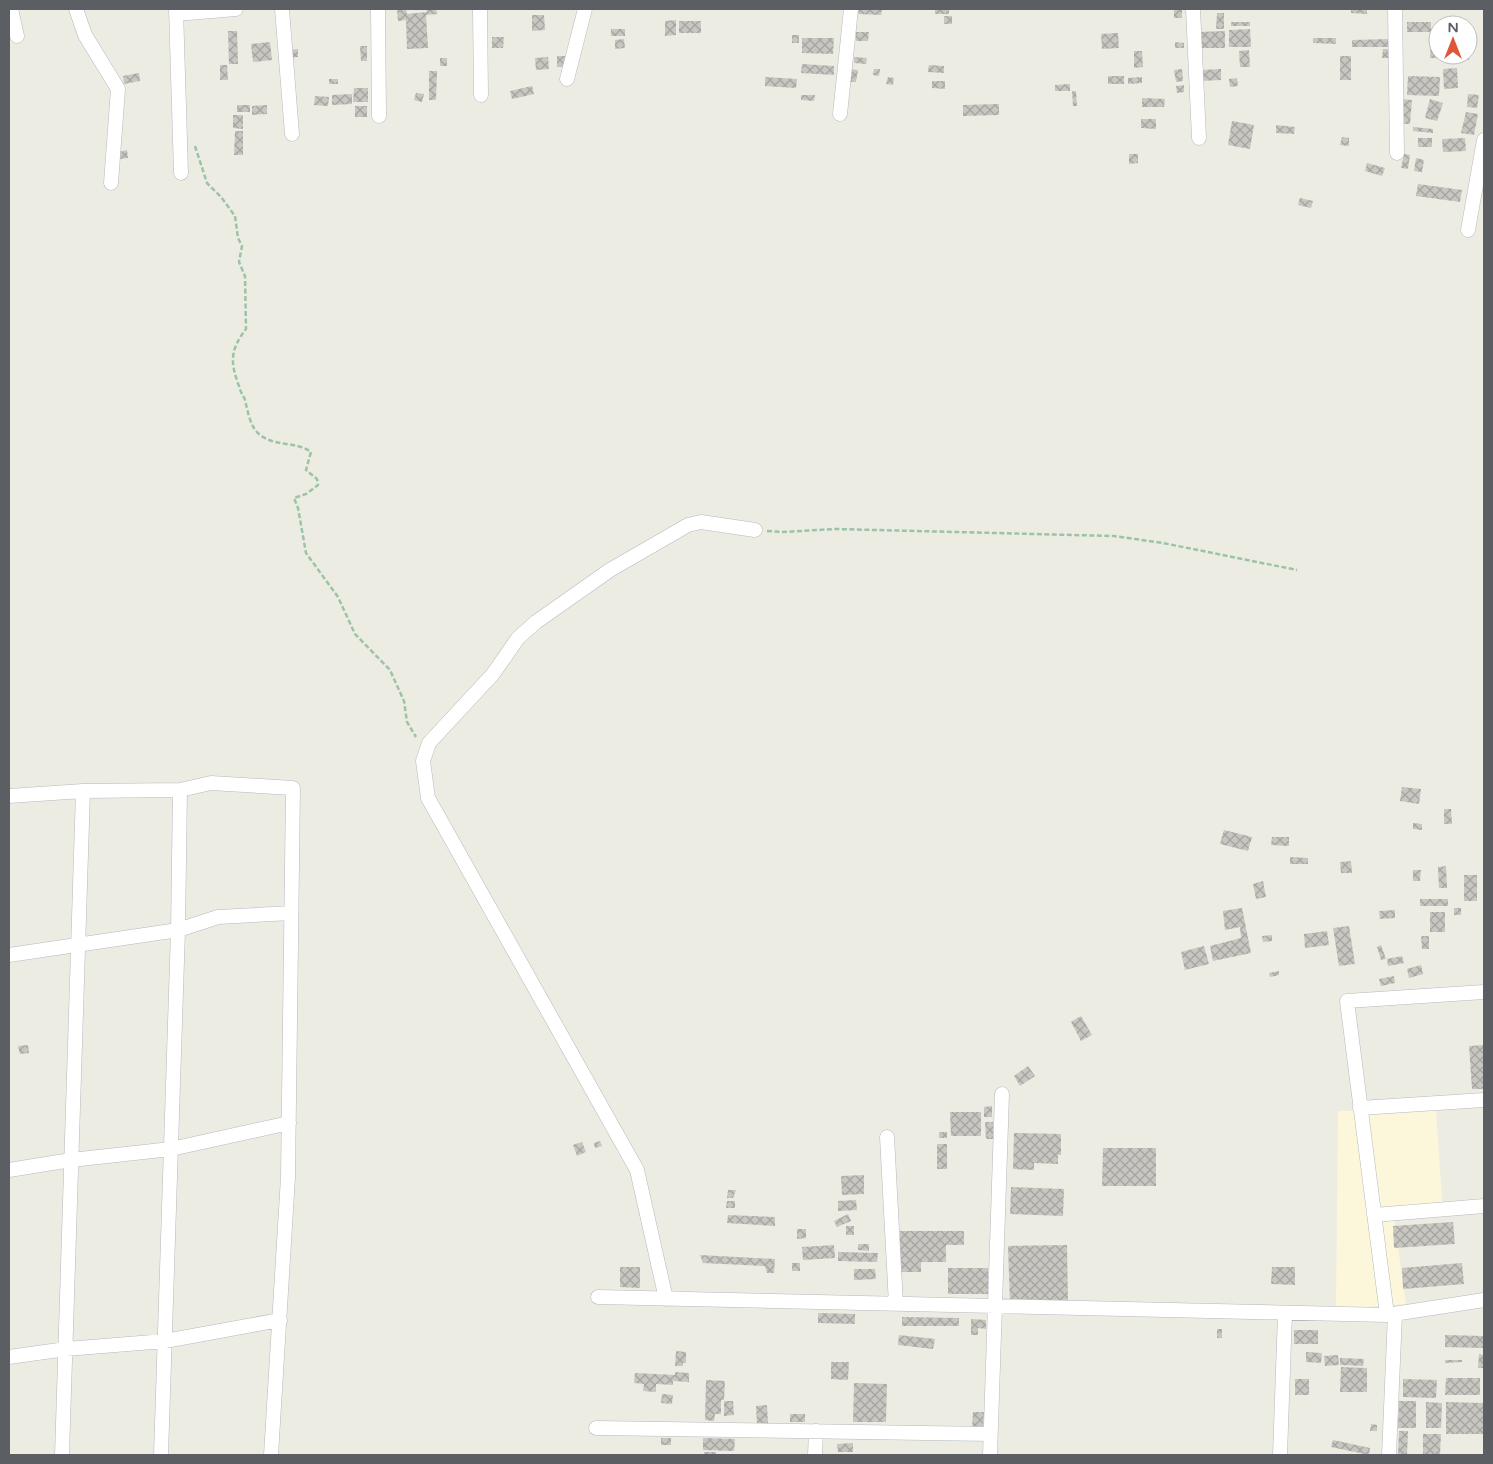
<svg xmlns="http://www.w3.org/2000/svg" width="1493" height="1464" font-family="'Varela Round',sans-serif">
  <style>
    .commercial { fill: #fcf7da }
    .building { fill: url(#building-cross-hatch) }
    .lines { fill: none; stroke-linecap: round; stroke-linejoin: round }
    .street-casing { stroke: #b6b8bd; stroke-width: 15 }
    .path { stroke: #9bc3aa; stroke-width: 2.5; stroke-dasharray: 5 2.5; stroke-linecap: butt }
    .street { stroke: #fff; stroke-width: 14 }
  </style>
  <defs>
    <pattern id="building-cross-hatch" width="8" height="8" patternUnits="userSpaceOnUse" patternTransform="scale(1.25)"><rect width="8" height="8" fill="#c8c6c0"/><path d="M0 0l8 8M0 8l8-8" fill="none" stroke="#a5a4a0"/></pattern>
  </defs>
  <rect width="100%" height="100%" fill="#edece3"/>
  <!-- commercial -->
  <path class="commercial" d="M1436,1110L1443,1215L1394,1219L1406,1304L1336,1309L1338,1111Z"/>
  <!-- building -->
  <path class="building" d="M406,9L407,14L427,12L426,9H436L437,14L426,15L428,48L407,49L406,20L398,21L397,10Z
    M859,9H882L881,15L858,14Z
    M935,9H949V14H935Z
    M1351,9H1367V14L1351,13Z
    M1174,10H1182V18H1174Z
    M1217,13H1224V29H1216Z
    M532,15H544L545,30L532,31Z
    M944,16H952V24H944Z
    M676,20V35L665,36V21Z
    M679,21H701V33H679Z
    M1231,22H1250V26H1231Z
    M1407,22H1431V32H1407Z
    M611,29H625V36H611Z
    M1250,29L1251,47H1229V30Z
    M228,31H237L238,64H229Z
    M1225,31V48H1200L1199,32Z
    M856,32H869L868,41H856Z
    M1118,33L1119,48L1102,49L1101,34Z
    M792,35H799V43H792Z
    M492,37H504L503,48H492Z
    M1431,37L1438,38V55H1468V40H1470L1469,60L1430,58Z
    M802,38H834L833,54L802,53Z
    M1313,38H1336V44L1313,43Z
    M624,39L625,48L615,49V40Z
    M1390,39V47H1352V40Z
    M270,42L272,60L253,62L251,44Z
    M1175,42L1184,43V48H1175Z
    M360,46H367V61H361Z
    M298,49V57L289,58V50Z
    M1383,49H1390L1389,58H1382Z
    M1249,50L1250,67H1240L1239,51Z
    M1134,51H1142L1143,67L1134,68Z
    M557,56H573V67H557Z
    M1340,56H1351V80H1340Z
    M548,57L549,69L536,70L535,58Z
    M854,57L867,58L866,64L854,63Z
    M440,58H447V66H440Z
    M802,64L834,66V75L801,73Z
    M220,65H227L228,80H220Z
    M929,65L944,66V73L928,72Z
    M1457,68L1458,88L1444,89L1443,69Z
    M851,69L858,70L856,82H850Z
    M874,69H880L879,76L873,75Z
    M1182,69L1183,81L1176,82L1174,70Z
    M1221,69V80L1201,81V70Z
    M429,71H437L436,100H429Z
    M139,73L140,81L124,84L123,76Z
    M1108,76H1124V84H1108Z
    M1408,76L1440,77L1439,96L1407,95Z
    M765,77L797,79L796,88L765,86Z
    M888,77L894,78L893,85L886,84Z
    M1142,77V83L1128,84V78Z
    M1237,78L1238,86L1230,87L1229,79Z
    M329,79H338V84H329Z
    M932,81H945V89L932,88Z
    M1070,84V91H1055V85Z
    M1184,85V92L1177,93L1176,86Z
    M532,86L534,94L512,99L510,91Z
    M354,88H368V102H353Z
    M1072,91H1076L1077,106H1073Z
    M416,93L424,94L422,102L414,100Z
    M352,94V104L332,105V95Z
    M1468,94L1479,95L1477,108L1467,107Z
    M801,95H815L814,101L801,100Z
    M315,96L329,97L328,106L314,105Z
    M1142,98L1165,99L1164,107H1142Z
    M1401,99L1412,100L1410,124H1399Z
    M1430,99L1443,103L1437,121L1425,118Z
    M999,104V115L963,116V105Z
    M237,105H250V112H237Z
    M267,105V114L252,115V106Z
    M355,106H367V117H355Z
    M1466,112L1478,114L1474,135L1461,133Z
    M233,115H243V129L233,128Z
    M1141,119H1156V129L1141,128Z
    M1232,121L1254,125L1250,149L1228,145Z
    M1276,125L1295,127L1294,134L1276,133Z
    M1413,127L1433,129V133L1413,131Z
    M235,131H243V155H234Z
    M1342,137L1349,138V146L1340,145Z
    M1418,138H1432V147H1418Z
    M1465,138L1466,151L1443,152L1442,139Z
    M127,150L128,158L120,159L118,152Z
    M1129,154H1138V163L1129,164Z
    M1404,154L1410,155L1408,169L1401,168Z
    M1416,158L1424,160L1422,172L1414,171Z
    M1367,163L1385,168L1382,176L1365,171Z
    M1418,184L1462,190L1460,202L1416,196Z
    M1300,198L1313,201L1311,208L1298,205Z
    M1402,787L1421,789L1419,804L1400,801Z
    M1444,809H1451L1452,824H1444Z
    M1413,823L1422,824V830L1413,829Z
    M1224,830L1252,837L1248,851L1220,844Z
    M1272,837H1289V846L1271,845Z
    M1290,857L1308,858V864H1290Z
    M1351,861L1352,873H1341L1340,862Z
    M1446,866L1447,888H1439L1438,867Z
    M1413,870H1421L1420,881H1413Z
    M1464,875H1477V901H1464Z
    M1263,881L1266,897L1256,899L1253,884Z
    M1420,899H1448V906H1420Z
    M1242,908L1251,953L1213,961L1210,946L1241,938L1240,927L1225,930L1223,911Z
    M1454,908H1461V915H1454Z
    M1395,910V918L1380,919L1379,911Z
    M1430,912H1445V932H1430Z
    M1349,926L1355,964L1339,966L1333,928Z
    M1327,931L1329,945L1305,948L1304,934Z
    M1272,935V941L1263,942L1262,936Z
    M1421,936H1429V949H1422Z
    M1381,945L1386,959L1381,960L1377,947Z
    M1204,946L1209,964L1185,970L1181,952Z
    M1402,956L1404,963L1388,966L1387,959Z
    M1421,965L1423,974L1409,978L1407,969Z
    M1279,971V975L1270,977L1269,973Z
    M1394,976L1395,983L1381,986L1379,979Z
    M1081,1016L1092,1035L1081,1041L1071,1022Z
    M28,1045L29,1053L20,1054L18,1046Z
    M1484,1045V1089H1472L1469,1046Z
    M1028,1066L1035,1076L1020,1086L1014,1076Z
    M992,1106V1117H984V1107Z
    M950,1112H981V1136H951Z
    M985,1122H993V1139H986Z
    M939,1132H947V1138H939Z
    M1014,1133L1061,1134V1155H1058V1164L1034,1163V1170L1013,1169Z
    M600,1141L602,1146L595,1148L594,1143Z
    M582,1142L586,1152L577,1156L573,1145Z
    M937,1144H947V1169H937Z
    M1103,1148H1156V1186H1102Z
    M864,1175V1194L842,1195L841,1176Z
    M1011,1187L1064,1189L1063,1216L1010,1214Z
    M728,1190H736L733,1198H727Z
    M856,1200L857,1210L838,1211V1201Z
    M727,1201H735V1208H726Z
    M848,1214L851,1221L837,1227L834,1221Z
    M728,1215L775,1217V1226L727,1223Z
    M1453,1222L1455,1244L1394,1248L1393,1226Z
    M846,1226H854V1235H846Z
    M797,1229H806V1238L797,1239Z
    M900,1231H964V1245H946V1262H921V1272H899Z
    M858,1244H869V1251L858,1250Z
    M834,1245L835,1258L803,1260L802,1247Z
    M1067,1245L1068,1302L1010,1303L1008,1246Z
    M838,1252L878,1253L877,1262L838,1261Z
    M700,1255L775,1259L774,1273H767L765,1266L703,1263Z
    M792,1263H800V1271H792Z
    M1462,1263L1464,1284L1403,1289L1402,1268Z
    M620,1267H640V1288L620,1287Z
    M1272,1267H1295V1285L1271,1284Z
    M948,1268H988V1294H948Z
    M854,1269H875L876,1279L854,1280Z
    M818,1313L855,1314V1324L818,1323Z
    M902,1317L959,1318V1326H902Z
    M971,1319L986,1320V1329L978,1328V1335H971Z
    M1217,1329H1222V1338H1217Z
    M1294,1330H1318V1344H1294Z
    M899,1335L935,1339L933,1349L898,1345Z
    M1445,1335L1484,1336V1348L1445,1347Z
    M676,1351L686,1352V1363H683V1366H675Z
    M1306,1352L1322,1353L1321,1363L1306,1362Z
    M1479,1354L1484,1355V1368H1478Z
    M1338,1355L1339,1365L1325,1366L1324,1356Z
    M1340,1358L1364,1359L1363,1366L1340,1365Z
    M1445,1360H1462V1362L1445,1363Z
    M831,1362H849L848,1380L831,1379Z
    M1341,1367L1367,1368V1392H1340Z
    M675,1372L689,1373V1382L673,1381V1385L656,1384V1392L643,1391L644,1384L634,1383L635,1373L675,1375Z
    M1446,1378H1480V1395H1445Z
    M1295,1379H1309V1395H1295Z
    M1403,1379L1437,1380L1436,1398L1403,1397Z
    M706,1380L725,1381L724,1400H721V1414H715L714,1421L705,1420Z
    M854,1383L887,1384L886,1422H853Z
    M662,1394L673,1395L672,1404L661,1403Z
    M724,1401H733L734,1415L724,1416Z
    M1399,1401H1416V1428H1398Z
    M1426,1402L1442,1403L1441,1428H1426Z
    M1446,1402L1484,1403V1434H1446Z
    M767,1405L768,1424L757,1425L756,1406Z
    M973,1412H984L983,1428H972Z
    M790,1414H805V1422H790Z
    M1371,1424L1377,1425V1431H1370Z
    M1399,1431H1408L1407,1455H1398Z
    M1423,1434H1441L1440,1455H1423Z
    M661,1438H671V1445H661Z
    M703,1438L735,1439L734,1451L703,1450Z
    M1333,1440L1370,1448L1369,1455L1331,1447Z
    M853,1443V1452H838L837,1444Z
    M704,1452H716V1455H704Z"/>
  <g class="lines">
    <!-- street casing -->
    <g class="street-casing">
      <path id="street" d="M11,9L17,36
        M76,9L85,35L118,89L111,183
        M176,9L181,173
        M282,9L292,134
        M378,9L379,116
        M480,9L481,95
        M1193,9L1199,138
        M1395,9L1397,153
        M176,14L236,9
        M567,79L585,9
        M840,114L851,9
        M1468,230L1484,140
        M9,796L83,791L180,790L211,783L293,788L288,1177L271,1455
        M9,955L178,930L218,917L291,913
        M1360,1108L1484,1100
        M887,1137L896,1304
        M9,1170L71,1160L171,1149L289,1123
        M1374,1215L1484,1206
        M598,1297L1387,1315L1484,1300
        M666,1299L637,1170L428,798L423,761L429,743L493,674L518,638L536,622L610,570L688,525L701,522L755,530
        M1387,1315L1347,1001L1484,992
        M9,1357L66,1349L165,1341L280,1320
        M596,1428L990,1434
        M62,1455L83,791
        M161,1455L178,930L180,790
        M815,1455L816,1431
        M990,1455L1002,1094
        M1280,1455L1285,1313
        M1389,1455L1395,1314"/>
    </g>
    <!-- path -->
    <path class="path" d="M195,146L207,183L221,197L235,216L238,238L242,246L239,262L245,276L246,329C230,350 230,362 239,386C240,391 243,395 245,400C248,412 250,427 260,435C276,447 296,441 311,452L306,470L317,479L318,485L306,494L294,498L298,508L306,553L338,597L355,634L390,670L404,701L407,722L416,737
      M767,531L783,532L835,529L1114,536L1163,543L1297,570"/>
    <!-- street -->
    <use href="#street" class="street"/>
  </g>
  <!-- border -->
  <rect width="1493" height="1464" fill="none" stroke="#5b5e63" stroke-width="20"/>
  <!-- north arrow -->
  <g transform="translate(1453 40)"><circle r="24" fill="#ffffff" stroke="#bdbfc1"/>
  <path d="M0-4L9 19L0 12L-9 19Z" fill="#de5738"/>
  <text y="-8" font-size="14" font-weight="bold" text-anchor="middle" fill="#5b5e63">N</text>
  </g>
</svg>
